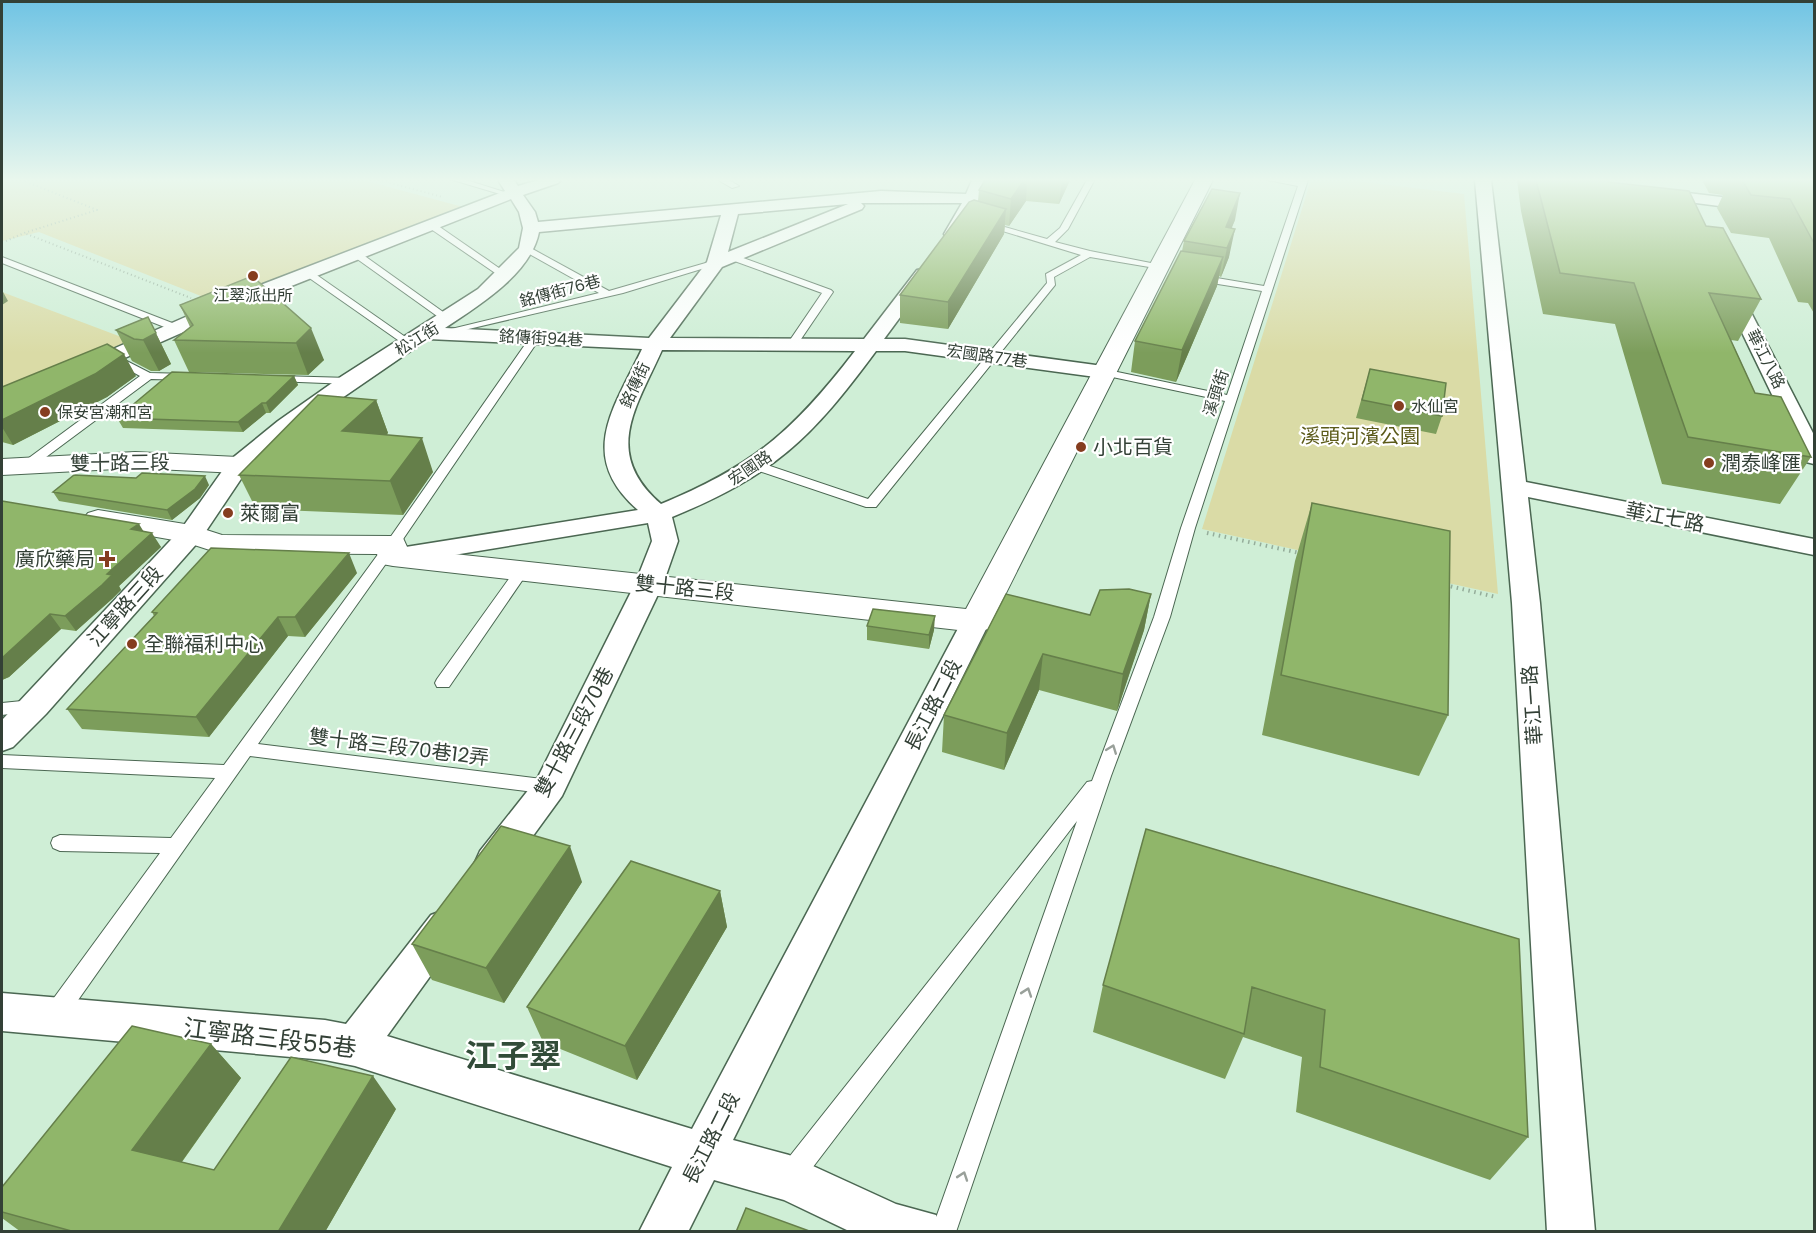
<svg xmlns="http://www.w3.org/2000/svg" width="1816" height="1233" font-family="Poppins,'Noto Sans TC',sans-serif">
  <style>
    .green { fill: #dadba6 }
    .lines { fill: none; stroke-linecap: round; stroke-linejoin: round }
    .service-casing { stroke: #4b6752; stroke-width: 2 }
    .minor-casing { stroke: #4b6752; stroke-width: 3 }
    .tertiary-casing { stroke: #4b6752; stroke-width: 2 }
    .path-far1 { stroke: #95ad9a; stroke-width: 2; stroke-dasharray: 1 3; stroke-linecap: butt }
    .path { stroke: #95ad9a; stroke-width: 4; stroke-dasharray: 1.5 4.5; stroke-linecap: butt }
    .service { fill: #fff; fill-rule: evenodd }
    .minor { fill: #fff; fill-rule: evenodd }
    .tertiary { fill: #fff; fill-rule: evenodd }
    .wall { fill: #7c9d5b }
    .shaded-wall { fill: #657f4a }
    .building { fill: #90b66a; stroke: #657f4a; stroke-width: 1.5 }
    .oneway { stroke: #99a09a }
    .poi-dot { fill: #853d1f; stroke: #fff; stroke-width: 2 }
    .labels { text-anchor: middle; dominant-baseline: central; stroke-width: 4.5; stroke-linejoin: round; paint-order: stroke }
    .far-street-label { font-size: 16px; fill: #334036; stroke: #fff }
    .far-poi-label { font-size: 16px; fill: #334036; stroke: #fff; text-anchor: start }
    .park-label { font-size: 20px; fill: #5b5a19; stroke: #fff }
    .poi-label { font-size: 20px; fill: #334036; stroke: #fff; text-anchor: start }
    .street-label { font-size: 20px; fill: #334036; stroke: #fff }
    .near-street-label { font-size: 24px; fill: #334036; stroke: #fff }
    .near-district-label { font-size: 32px; font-weight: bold; fill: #314b38; stroke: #fff }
  </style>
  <rect width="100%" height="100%" fill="#cfeed6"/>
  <!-- green -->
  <path class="green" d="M2,180H363L463,207L216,302L39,232L2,241Z
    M1311,180H1348L1464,194L1498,594L1202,529Z
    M2,292L132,341L2,399Z"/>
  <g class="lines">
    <!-- service casing -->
    <g class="service-casing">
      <path id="service" d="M453,180H466L514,195L510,197Z
        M718,180H729L739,186L732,188Z
        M1087,180L1094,181L1068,229L1055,242L1090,251L1161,265V269L1090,257L1054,277L1055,285L876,507H866L753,469V463H761L868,499L1047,283L1046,274L1081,255L983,225L987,222L1047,239L1060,228Z
        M1267,180H1308L1195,528L1170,617L1111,776L956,1232H931L1077,821L800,1184L791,1187L782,1184L779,1175L782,1166L1087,782L1092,781L1154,617L1181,528L1225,401L1103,375L1097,372L1103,369L1227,395L1262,291L1199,281L1194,278L1199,275L1264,286L1298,186Z
        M428,223H434L509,275L501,277L428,227Z
        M527,246L609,291L716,260L721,263L623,293L443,335V331L599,293L524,251L522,249Z
        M353,252H359L453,319L444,321L353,256Z
        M729,255H735L831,290L833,292L797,345L788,343L822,293L729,259Z
        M2,257L180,326L181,328L172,330L2,263Z
        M305,271H311L414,343L405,345L305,275Z
        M531,336L540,338L397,548L258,744L550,780L556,782L559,787L556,792L550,794L250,756L64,1020L56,1023L48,1020L45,1013L48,1006L160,853L60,851L53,848L51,843L53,838L60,835L171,838L215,778L2,768V755L224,765L387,542Z
        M115,355L150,373L188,374L194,377L188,380L151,379L30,469H22V463L140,376L111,360L110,358Z
        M278,376L350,378L356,381L350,384L274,381L272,379Z
        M521,568L528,572L449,687H437L435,683L437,679L516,569Z
        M32,700L38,702L40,706L38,710L2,715V703Z"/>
    </g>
    <!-- minor casing -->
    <g class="minor-casing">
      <path id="minor" d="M498,180H514L518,186L538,180H561L558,183L523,195L535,212L538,222L881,191L966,194L972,180H988L971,218L958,238H946L944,234L962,203H861L864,206L862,209L722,267L670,338L864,339L917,270L923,269L932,274L884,339H905L1103,366L1110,368L1113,372L1110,376L1103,378L905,351H876C811,439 774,475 672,517L678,541L663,584L562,796L506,873L493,877L480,873L475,862L480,851L537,779L635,584L652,541L648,523L393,565L384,563L380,557L384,551L393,549L638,510C576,456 614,408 642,349L428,339L294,431L247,470L200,540L46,714L13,747L2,751V720L182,528L230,460L278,421L342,376L478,289L519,248L523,228L519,212L511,199L256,300L93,372H79L76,368L79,364L242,292L505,191ZM848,204L728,252L738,214ZM721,215L707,262L649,338L445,328C478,306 531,274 539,232ZM662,350L855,351C795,429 754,466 661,504C602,453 636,408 662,350Z
        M1475,180H1491L1526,482L1814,539V555L1528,497L1540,603L1595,1232H1547L1512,603Z
        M1654,189L1814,208V218L1649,197L1646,194L1649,191Z
        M1731,285L1740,291L1814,435V464L1806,462L1802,457L1722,291Z
        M976,612L986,614L990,621L733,1140L789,1155L896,1204L936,1215L943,1232H851L784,1200L714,1180L688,1232H639L672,1167L355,1066L325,1060L2,1031V993L325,1020L346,1024L431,915L444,910L457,915L463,927L457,939L387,1036L692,1129L962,621L966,614Z"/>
    </g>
    <!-- tertiary casing -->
    <g class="tertiary-casing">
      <path id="tertiary" d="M1195,180H1213L988,629L976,632L393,566L382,564L377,554L219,553L185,542L88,525L83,519L88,513L98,510L191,525L222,535L392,536L403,538L408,549L966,609Z
        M135,452L238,457L248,459L252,465L248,471L238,473L135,468L2,475V459Z"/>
    </g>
    <!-- path-far1 -->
    <path class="path-far1" d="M22,180L97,210L24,233L191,298
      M378,180L443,197
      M6,241L24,233"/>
    <!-- path -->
    <path class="path" d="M1207,533L1300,553
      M1445,585L1496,597"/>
    <!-- service -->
    <use href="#service" class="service"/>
    <!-- minor -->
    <use href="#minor" class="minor"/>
    <!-- tertiary -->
    <use href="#tertiary" class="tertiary"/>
  </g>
  <!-- wall -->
  <path class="wall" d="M985,180H1070L1059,204L1026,201L1009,226L1005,225L1004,234L948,329L900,323V295L978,201L979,190Z
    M1517,180H1607L1608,182L1706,226L1761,299L1738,341L1731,340L1755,393L1811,457L1780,504L1662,484L1615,324L1543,314L1521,211Z
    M1702,180H1815V315L1808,303L1798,302L1769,238L1731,233L1717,208L1723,195L1709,193Z
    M1235,220L1231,228L1229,257L1221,277L1219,276L1217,286L1176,382L1131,372L1135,341L1182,251L1184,241Z
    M252,276L324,360L308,375L189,372L174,340L190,327L180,305Z
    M148,317L171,364L159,371H151L132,361L116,330Z
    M1370,369L1442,416L1436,434L1356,418Z
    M136,376L107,397L13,445L2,442V387Z
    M294,376L298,385L270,413H266L243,432L123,428L117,418Z
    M376,400L388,433L386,435L433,472L403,515L256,509L239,475Z
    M209,485L200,498L172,520L59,501L53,492Z
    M2,501L144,531L161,547L119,586L121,590L112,599L76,631L61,629L9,677L2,680Z
    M1312,503L1448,715L1419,776L1262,735L1295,561Z
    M357,573L305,637L288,636L209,737L82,729L67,709L154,616L152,612Z
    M1151,594L1144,630L1117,711L1039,690L1004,770L942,752L944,715L1090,615Z
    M867,626L934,630L929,649L867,640Z
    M1146,829L1528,1137L1490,1180L1296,1112L1302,1057L1243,1037L1225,1079L1093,1032L1103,985Z
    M582,882L504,1003L432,980L412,944Z
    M720,891L727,927L637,1080L543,1042L527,1007Z
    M211,1044L241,1078L182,1162L214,1170L396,1109L325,1232H21L2,1218V1187Z"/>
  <!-- shaded-wall -->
  <path class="shaded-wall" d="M1024,180H1027L1026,201L1009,226L1011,199Z
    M1062,180H1070L1059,204Z
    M1240,193L1235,220L1224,247L1226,227Z
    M1006,209L1004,234L948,329V302Z
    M1235,229L1229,257L1221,277L1227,248Z
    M1223,257L1217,286L1176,382L1182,350Z
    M2,290L8,301L2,305Z
    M148,317L171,364L159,371L143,340Z
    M311,328L324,360L308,375L296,343Z
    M124,354L136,376L107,397L13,445L2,427V420Z
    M294,376L298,385L270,413L266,403Z
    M376,400L388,433L356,464L342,431Z
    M262,403L266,413L243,432L238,422Z
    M422,438L433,472L403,515L390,481Z
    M205,476L209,485L200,498L172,520L167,510Z
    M139,524L147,537L152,533L161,547L119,586L121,590L112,599L76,631L65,616L107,574L131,529Z
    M349,553L357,573L305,637L295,617Z
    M1151,594L1144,630L1117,711L1123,674Z
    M50,614L61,629L9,677L2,680V658Z
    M935,616L934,630L929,649V635Z
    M278,617L288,636L209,737L196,717Z
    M1043,654L1039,690L1004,770L1007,733Z
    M570,846L582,882L504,1003L486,968Z
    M720,891L727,927L637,1080L625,1046Z
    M211,1044L241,1078L168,1181L132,1150Z
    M373,1076L396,1109L325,1232H278Z"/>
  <!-- building -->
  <path class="building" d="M985,180H1024L1011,199L979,190Z
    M1536,180H1607L1608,182L1689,191L1706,226L1723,228L1761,299L1709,293L1755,393L1781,397L1811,457L1688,437L1634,283L1560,273Z
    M1742,180H1815V245L1790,199L1751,195Z
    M1212,189L1240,193L1226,227L1235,229L1227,248L1184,241Z
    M974,200L1006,209L948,302L900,295L969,202Z
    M1181,251L1223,257L1182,350L1135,341Z
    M252,276L311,328L296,343L174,340L193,325L180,305Z
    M148,317L156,333L143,340L134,339L116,330Z
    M107,344L124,354L95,374L2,420V387Z
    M1370,369L1446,383L1442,416L1362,400Z
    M172,372L294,376L266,403H262L238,422L117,418Z
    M318,395L376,400L342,431L422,438L390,481L239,475Z
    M142,473L205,476L195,489L167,510L53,492L74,475L136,478Z
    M2,501L139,524L131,529L152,533L107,574L112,575L102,585L65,616L50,614L2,658Z
    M1312,503L1450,531L1448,715L1281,675Z
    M211,548L349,553L295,617H278L196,717L67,709L157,613L152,612Z
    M1129,589L1151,594L1123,674L1043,654L1007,733L944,715L1006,594L1090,615L1100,590Z
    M873,609L935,616L929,635L867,626Z
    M501,826L570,846L486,968L412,944Z
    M1146,829L1519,939L1528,1137L1320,1067L1325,1010L1252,987L1244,1034L1103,985Z
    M631,861L720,891L625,1046L527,1007Z
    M132,1026L211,1044L132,1150L214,1170L291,1057L373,1076L278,1232H75L2,1212V1187Z
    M746,1208L812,1232H736Z"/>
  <!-- one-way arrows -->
  <defs><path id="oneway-chevron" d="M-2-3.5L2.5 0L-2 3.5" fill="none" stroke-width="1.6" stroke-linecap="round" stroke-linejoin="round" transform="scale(1.5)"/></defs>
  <g class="oneway">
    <use href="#oneway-chevron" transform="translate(1112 749) rotate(-69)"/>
    <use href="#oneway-chevron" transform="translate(1027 992) rotate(-71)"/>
    <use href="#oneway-chevron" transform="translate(963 1176) rotate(-71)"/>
  </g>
  <!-- sky -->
  <linearGradient id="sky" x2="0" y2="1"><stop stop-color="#70c4e4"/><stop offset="0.51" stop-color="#e9f7ed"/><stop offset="1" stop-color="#e9f7ed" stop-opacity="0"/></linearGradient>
  <rect width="1816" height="353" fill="url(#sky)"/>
  <!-- markers -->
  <g class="poi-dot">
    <circle cx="253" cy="276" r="6"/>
    <circle cx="1399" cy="406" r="6"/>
    <circle cx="45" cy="412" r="6"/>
    <circle cx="1081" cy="447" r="6"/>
    <circle cx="1709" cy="463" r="6"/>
    <circle cx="228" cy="513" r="6"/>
    <path d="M104 550h6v6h6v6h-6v6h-6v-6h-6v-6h6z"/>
    <circle cx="132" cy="644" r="6"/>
  </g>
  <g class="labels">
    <!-- far-street labels -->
    <g class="far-street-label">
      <text transform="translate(560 291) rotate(-15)">銘傳街76巷</text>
      <text transform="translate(541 338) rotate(3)">銘傳街94巷</text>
      <text transform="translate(417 339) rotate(-32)">松江街</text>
      <text transform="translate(987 356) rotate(8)">宏國路77巷</text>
      <text transform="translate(1766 359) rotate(63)">華江八路</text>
      <text transform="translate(635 385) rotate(-65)">銘傳街</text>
      <text transform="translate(1216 393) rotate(-72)">溪頭街</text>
      <text transform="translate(750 468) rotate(-34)">宏國路</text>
    </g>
    <!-- far-poi labels -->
    <g class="far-poi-label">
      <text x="253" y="295" text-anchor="middle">江翠派出所</text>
      <text x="1411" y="406">水仙宮</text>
      <text x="57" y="412">保安宮潮和宮</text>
    </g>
    <!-- park labels -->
    <g class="park-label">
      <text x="1360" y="436">溪頭河濱公園</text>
    </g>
    <!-- poi labels -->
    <g class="poi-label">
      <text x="1093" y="447">小北百貨</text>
      <text x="1721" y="463">潤泰峰匯</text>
      <text x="240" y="513">萊爾富</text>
      <text x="95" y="559" text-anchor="end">廣欣藥局</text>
      <text x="144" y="644">全聯福利中心</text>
    </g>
    <!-- street labels -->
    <g class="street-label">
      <text transform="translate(120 463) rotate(-1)">雙十路三段</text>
      <text transform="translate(1665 517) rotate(11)">華江七路</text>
      <text transform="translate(685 588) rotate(6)">雙十路三段</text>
      <text transform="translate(125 606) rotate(-48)">江寧路三段</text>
      <text transform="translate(933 705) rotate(-63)">長江路二段</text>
      <text transform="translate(1532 705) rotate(-94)">華江一路</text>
      <text transform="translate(574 732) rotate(-62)">雙十路三段70巷</text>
      <text transform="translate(399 747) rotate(7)">雙十路三段70巷12弄</text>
      <text transform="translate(711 1138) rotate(-63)">長江路二段</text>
    </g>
    <!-- near-street labels -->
    <g class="near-street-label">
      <text transform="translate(270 1038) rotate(7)">江寧路三段55巷</text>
    </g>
    <!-- near-district labels -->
    <g class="near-district-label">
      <text x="513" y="1055">江子翠</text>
    </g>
  </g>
  <!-- border -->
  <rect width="1816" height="1233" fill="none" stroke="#334036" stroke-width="6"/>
</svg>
